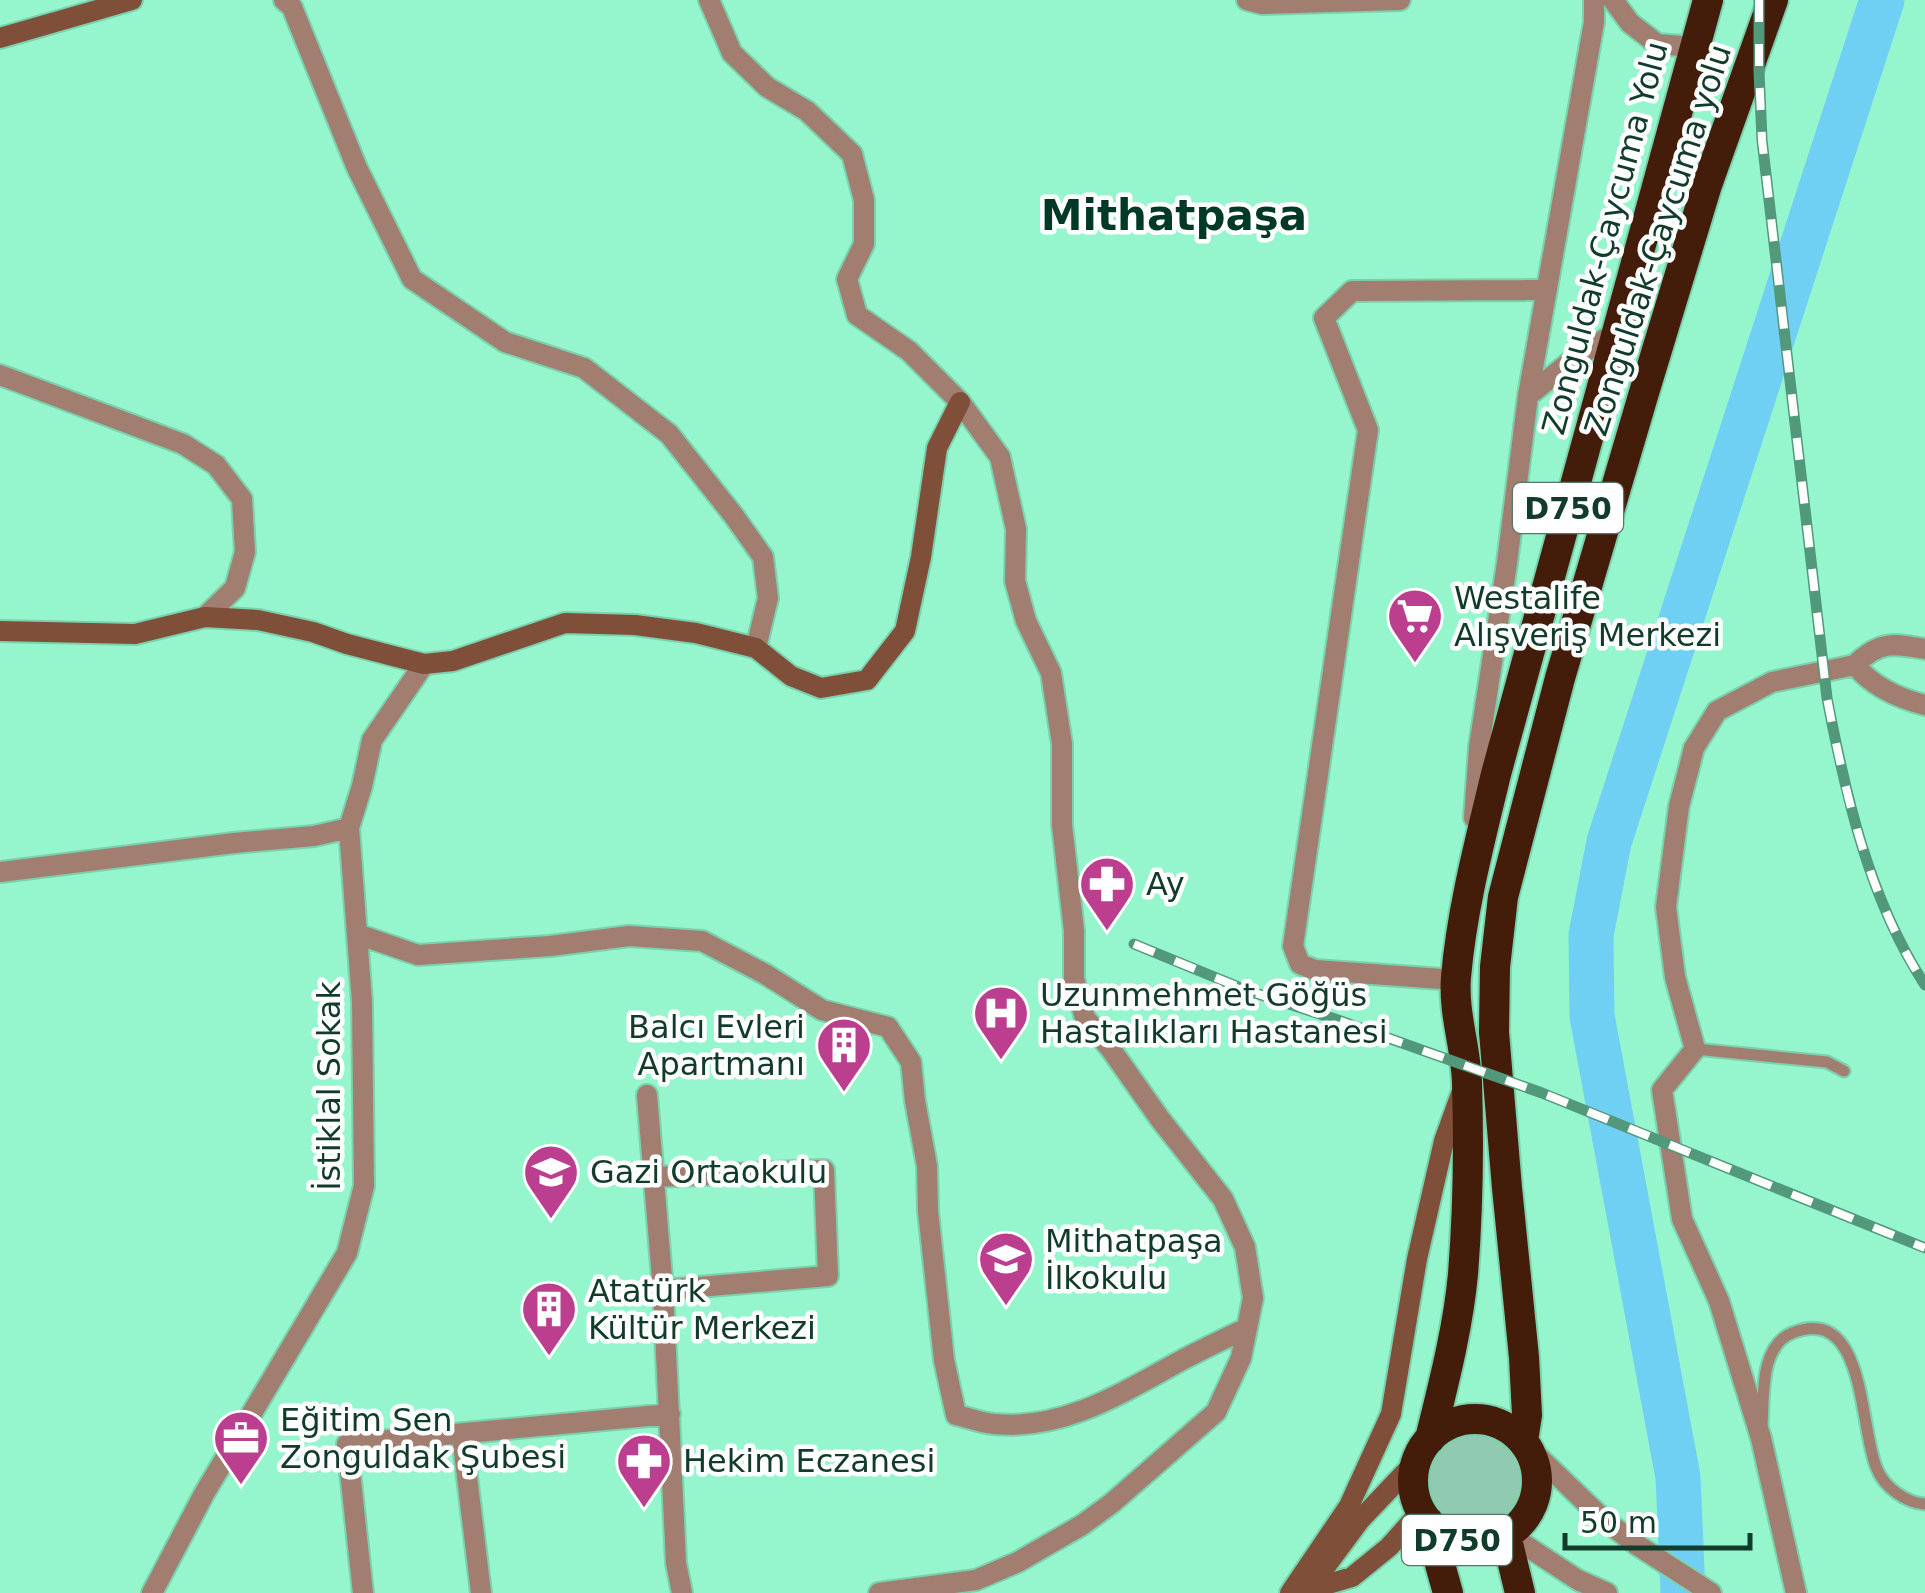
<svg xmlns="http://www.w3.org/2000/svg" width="1925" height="1593" font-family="'DejaVu Sans',sans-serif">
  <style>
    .green { fill: #90cbb1 }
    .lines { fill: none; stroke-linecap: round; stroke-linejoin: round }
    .river { stroke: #6fd0f4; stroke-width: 45 }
    .lane-casing { stroke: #7bd1ad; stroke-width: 15 }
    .street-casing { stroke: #7bd1ad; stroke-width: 24 }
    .secondary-casing { stroke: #7bd1ad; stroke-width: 24 }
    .highway-casing { stroke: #7bd1ad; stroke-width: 34 }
    .lane { stroke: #a17e6f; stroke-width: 11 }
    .street { stroke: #a17e6f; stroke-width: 20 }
    .secondary { stroke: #804f39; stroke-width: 20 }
    .highway { stroke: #431d0a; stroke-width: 30 }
    .rail-casing { stroke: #52987b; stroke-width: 11 }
    .rail { stroke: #fff; stroke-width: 8; stroke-dasharray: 22; stroke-linecap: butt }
    .labels { text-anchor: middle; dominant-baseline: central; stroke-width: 9; stroke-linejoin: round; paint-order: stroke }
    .shield { fill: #fff; stroke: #58766b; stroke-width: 2.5 }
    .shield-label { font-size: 30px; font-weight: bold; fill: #113b2b }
    .street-label { font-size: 32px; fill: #113b2b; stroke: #fff }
    .poi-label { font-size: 32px; fill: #113b2b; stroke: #fff; text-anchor: start }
    .district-label { font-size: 42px; font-weight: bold; fill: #003a27; stroke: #fff }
  </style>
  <rect width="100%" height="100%" fill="#95f6cd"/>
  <!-- green -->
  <path class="green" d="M1419 1480a56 56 0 1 1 112 0a56 56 0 1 1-112 0Z"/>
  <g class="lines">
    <!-- river -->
    <path class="river" d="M1683,1593L1678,1477L1592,1016L1591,935L1609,842L1882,0"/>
    <!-- lane casing -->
    <g class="lane-casing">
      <path id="lane" d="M1695,1049L1827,1062L1844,1071
        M1762,1424C1764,1395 1760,1346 1792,1333C1867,1303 1859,1430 1877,1469C1884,1487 1906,1503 1925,1504"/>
    </g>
    <!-- street casing -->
    <g class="street-casing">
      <path id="street" d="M284,0L292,7L357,168L412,279L505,342L584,368L669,434L734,516L763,557L768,598L756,648
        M709,0L732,53L767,87L807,111L852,154L864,200V244L847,279L857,315L909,351L960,402L1000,457L1016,529L1015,581L1026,621L1051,673L1062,744V825L1074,931V979L1085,1018L1110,1048L1160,1119L1223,1199L1245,1247L1253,1298L1241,1358L1216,1412L1112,1503L1082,1525L1049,1544L1018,1562L976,1580L879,1593
        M1247,0L1262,4L1400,0
        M1613,0L1630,23L1657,44L1693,47
        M0,375L183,444L216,465L242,499L245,552L235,588L205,617
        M1528,396L1571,361L1616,332
        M1925,649C1893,643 1879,641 1855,665C1873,687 1897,698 1925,705
        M1474,818L1479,747L1507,563L1528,396L1594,22V0
        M0,872L234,843L314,836L349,828
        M357,934L418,955L550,946L629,936L702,941L765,974L822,1010L888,1027L911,1062L915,1101L927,1166L928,1211L944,1360L956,1415C969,1418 982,1423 994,1424C1065,1431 1125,1391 1184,1359C1205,1348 1226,1338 1247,1328
        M1456,980L1315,970L1300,964L1293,946L1368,430L1324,318L1352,291L1546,290
        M647,1095L663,1290L676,1563L682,1593
        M655,1177L824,1170L828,1276L663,1290
        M462,1435L481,1593
        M1528,1447L1602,1518L1637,1545L1711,1593
        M1508,1534L1578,1580L1607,1593
        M152,1593L204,1494L347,1253L364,1186L362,1002L349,828L362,786L372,740L424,664
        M363,1593L347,1444L670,1414
        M1796,1593L1761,1438L1719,1301L1682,1219L1662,1090L1695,1049L1675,977L1666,907L1679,806L1694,748L1717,711L1772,682L1855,665"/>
    </g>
    <!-- secondary casing -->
    <g class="secondary-casing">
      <path id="secondary" d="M0,38L132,0
        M0,631L135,634L205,617L258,620L313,632L347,644L424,664L453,661L565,623L635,625L696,633L756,648L791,676L821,688L867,680L905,631L921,557L937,448L960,402
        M1311,1589L1352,1577L1389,1547L1421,1511
        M1290,1593L1349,1506L1391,1414L1417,1259L1444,1141L1461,1094
        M1306,1593L1360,1520L1418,1459"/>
    </g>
    <!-- highway casing -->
    <g class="highway-casing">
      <path id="highway" d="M1413 1481a62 62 0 1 1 124 0a62 62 0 1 1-124 0Z
        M1430,1439C1443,1386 1458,1329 1463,1274C1468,1211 1469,1146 1467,1083C1466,1047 1453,1013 1456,977C1462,908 1480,841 1496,774L1708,0
        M1523,1441L1527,1415L1524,1357L1507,1188L1494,1032L1495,967L1503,897L1560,678L1643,396L1707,185L1773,0
        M1428,1521L1448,1593
        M1506,1535L1520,1593"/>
    </g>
    <!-- lane -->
    <use href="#lane" class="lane"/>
    <!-- street -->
    <use href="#street" class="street"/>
    <!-- secondary -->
    <use href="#secondary" class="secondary"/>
    <!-- highway -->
    <use href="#highway" class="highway"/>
    <!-- rail casing -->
    <g class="rail-casing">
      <path id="rail" d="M1759,0V71L1762,140L1827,698C1846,797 1869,899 1925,985
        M1134,944L1246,990L1335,1019L1542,1093L1925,1248"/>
    </g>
    <!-- rail -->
    <use href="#rail" class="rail"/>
  </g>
  <!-- icons -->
  <defs>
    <g id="supermarket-pin" transform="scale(2.875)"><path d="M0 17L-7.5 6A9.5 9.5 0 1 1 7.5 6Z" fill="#bc3f8f" stroke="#fff"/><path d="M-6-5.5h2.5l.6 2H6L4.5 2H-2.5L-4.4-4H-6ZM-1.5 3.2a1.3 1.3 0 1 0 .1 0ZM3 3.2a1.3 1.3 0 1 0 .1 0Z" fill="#fff"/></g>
    <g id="pharmacy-pin" transform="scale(2.875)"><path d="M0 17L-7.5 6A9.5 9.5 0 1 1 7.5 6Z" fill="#bc3f8f" stroke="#fff"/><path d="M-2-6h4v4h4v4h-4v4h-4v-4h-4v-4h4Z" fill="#fff"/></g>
    <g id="hospital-pin" transform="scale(2.875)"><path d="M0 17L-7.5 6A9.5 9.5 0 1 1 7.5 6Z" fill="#bc3f8f" stroke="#fff"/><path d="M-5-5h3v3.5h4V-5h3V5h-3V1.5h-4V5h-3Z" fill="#fff"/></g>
    <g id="building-pin" transform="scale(2.875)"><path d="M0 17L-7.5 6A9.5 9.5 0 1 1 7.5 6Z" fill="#bc3f8f" stroke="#fff"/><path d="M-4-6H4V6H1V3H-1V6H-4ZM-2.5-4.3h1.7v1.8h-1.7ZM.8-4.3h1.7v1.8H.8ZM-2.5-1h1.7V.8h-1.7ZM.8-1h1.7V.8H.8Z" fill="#fff"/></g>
    <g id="school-pin" transform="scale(2.875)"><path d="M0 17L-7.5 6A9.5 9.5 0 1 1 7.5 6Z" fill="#bc3f8f" stroke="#fff"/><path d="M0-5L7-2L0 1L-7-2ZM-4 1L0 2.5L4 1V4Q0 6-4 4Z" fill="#fff"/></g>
    <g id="office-pin" transform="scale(2.875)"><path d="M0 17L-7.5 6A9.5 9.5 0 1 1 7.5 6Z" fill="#bc3f8f" stroke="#fff"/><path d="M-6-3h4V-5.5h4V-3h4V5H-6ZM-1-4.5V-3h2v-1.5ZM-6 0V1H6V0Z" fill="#fff"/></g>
  </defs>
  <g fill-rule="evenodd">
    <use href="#supermarket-pin" x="1415" y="616"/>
    <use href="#pharmacy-pin" x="1107" y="884"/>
    <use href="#hospital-pin" x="1001" y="1013"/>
    <use href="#building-pin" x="844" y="1045"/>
    <use href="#school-pin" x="551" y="1172"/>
    <use href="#school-pin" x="1006" y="1259"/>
    <use href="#building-pin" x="549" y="1309"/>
    <use href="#office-pin" x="241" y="1438"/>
    <use href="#pharmacy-pin" x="644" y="1461"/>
  </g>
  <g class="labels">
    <!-- shield labels -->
    <g class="shield">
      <rect x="1513" y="483" width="110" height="50" rx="8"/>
      <rect x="1402" y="1515" width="110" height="50" rx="8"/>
    </g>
    <g class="shield-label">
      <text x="1568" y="508">D750</text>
      <text x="1457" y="1540">D750</text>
    </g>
    <!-- street labels -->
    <g class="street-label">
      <text transform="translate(1605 238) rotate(-75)">Zonguldak-Çaycuma Yolu</text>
      <text transform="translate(1658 240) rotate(-72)">Zonguldak-Çaycuma yolu</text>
      <text transform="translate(329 1086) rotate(-90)">İstiklal Sokak</text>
    </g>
    <!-- poi labels -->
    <g class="poi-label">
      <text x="1454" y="598">Westalife<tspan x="1454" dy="37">Alışveriş Merkezi</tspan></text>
      <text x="1146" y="884">Ay</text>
      <text x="1040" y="995">Uzunmehmet Göğüs<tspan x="1040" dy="37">Hastalıkları Hastanesi</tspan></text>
      <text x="805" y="1027" text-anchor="end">Balcı Evleri<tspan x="805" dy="37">Apartmanı</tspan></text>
      <text x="590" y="1172">Gazi Ortaokulu</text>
      <text x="1045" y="1241">Mithatpaşa<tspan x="1045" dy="37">İlkokulu</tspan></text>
      <text x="588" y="1291">Atatürk<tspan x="588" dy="37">Kültür Merkezi</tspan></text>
      <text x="280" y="1420">Eğitim Sen<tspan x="280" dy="37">Zonguldak Şubesi</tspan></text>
      <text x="683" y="1461">Hekim Eczanesi</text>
    </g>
    <!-- district labels -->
    <g class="district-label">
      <text x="1174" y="215">Mithatpaşa</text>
    </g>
  </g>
  <!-- scale -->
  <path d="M1565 1533v15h185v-15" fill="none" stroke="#113b2b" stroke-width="5"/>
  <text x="1580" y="1533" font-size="30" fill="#113b2b" stroke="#ffffff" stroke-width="8" paint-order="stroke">50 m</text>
</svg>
